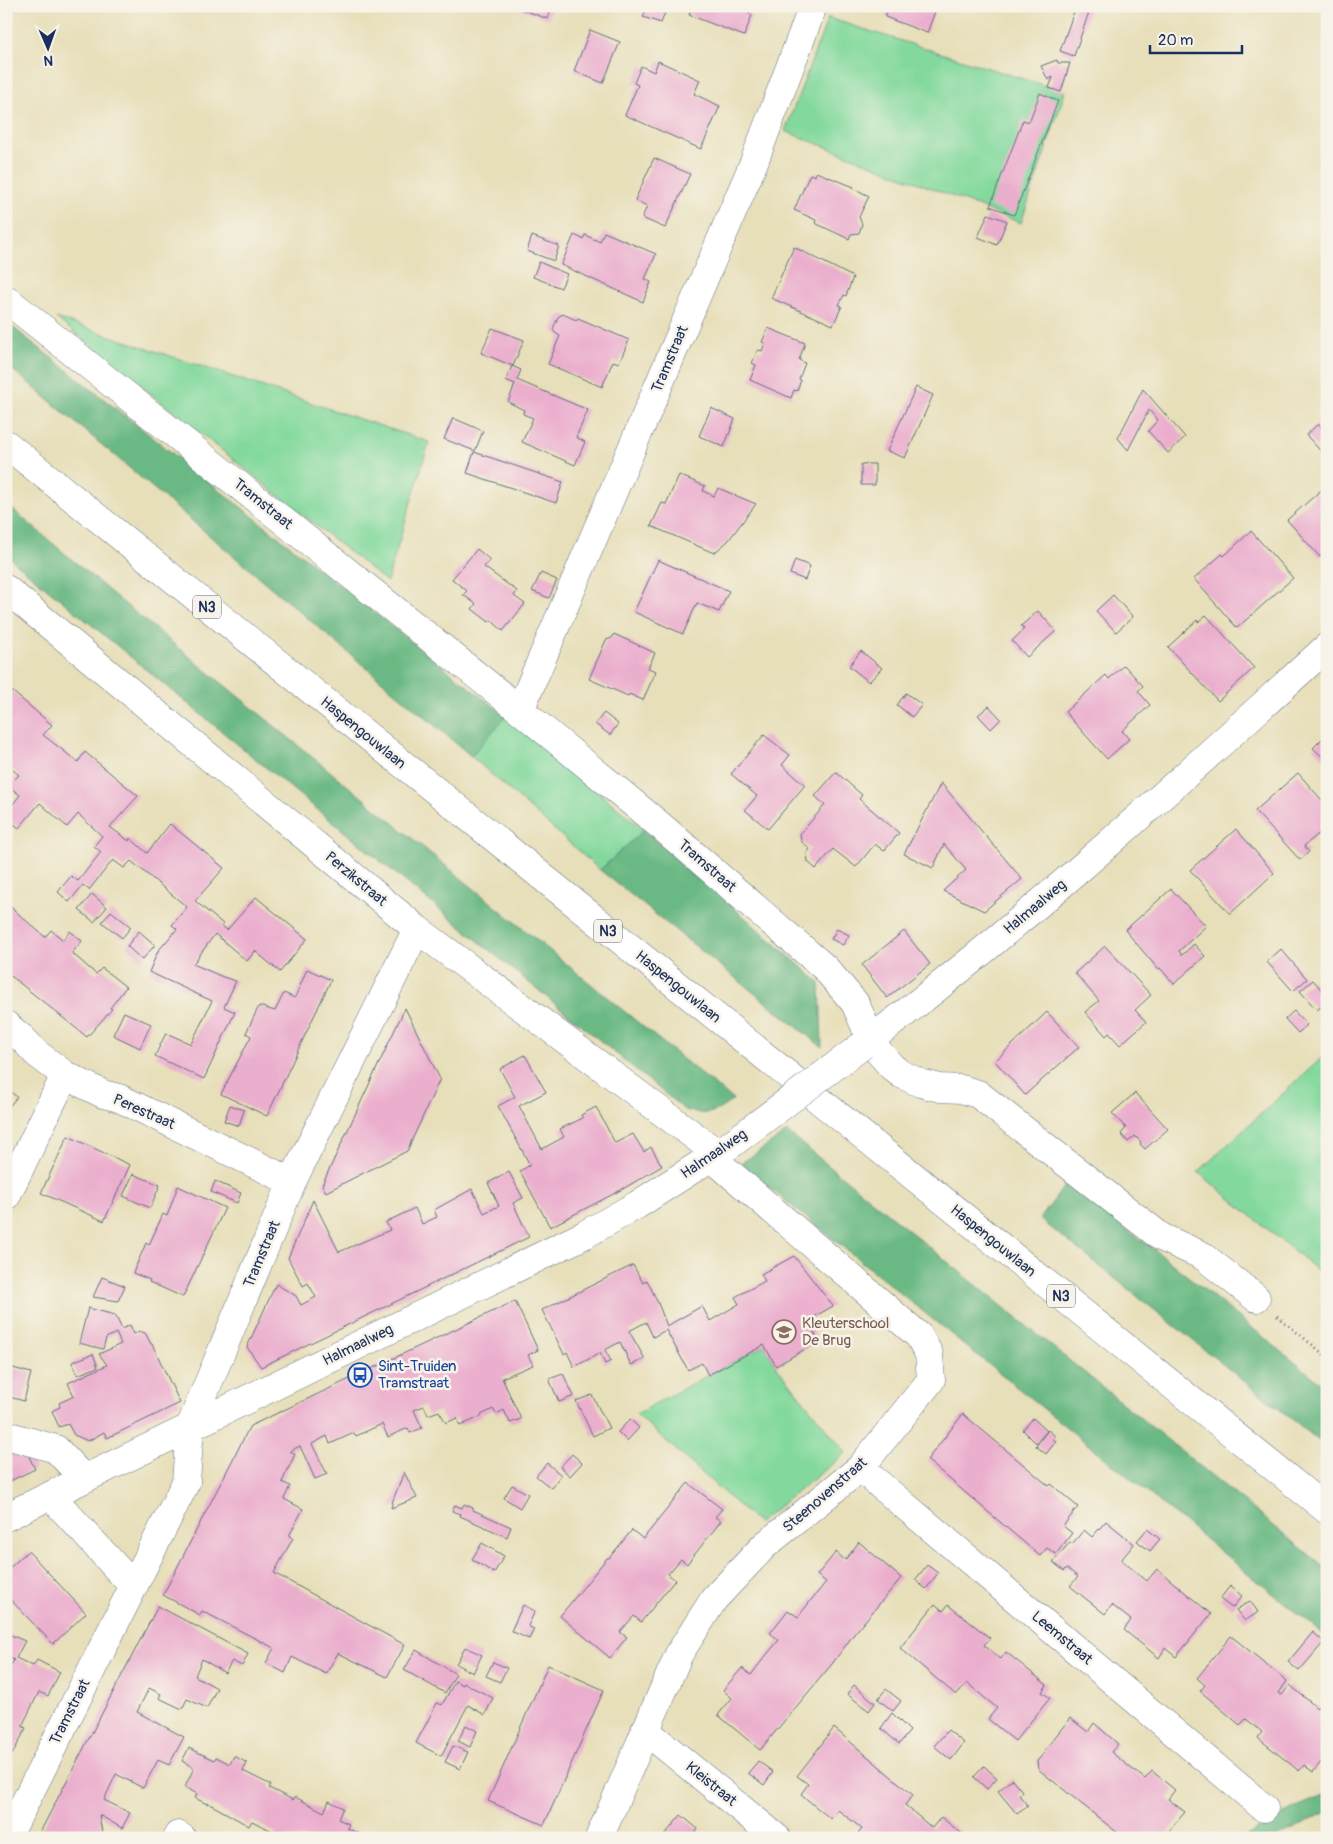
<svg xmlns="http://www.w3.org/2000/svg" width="1333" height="1844" font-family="Pangolin,sans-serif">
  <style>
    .green { fill: #83d99d; stroke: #4f847e }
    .forest { fill: #6ab984; stroke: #427471 }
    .building { fill: #ebafce }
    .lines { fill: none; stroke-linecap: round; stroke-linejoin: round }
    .minor-casing { stroke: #626d7e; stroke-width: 29 }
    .major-casing { stroke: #626d7e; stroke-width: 29 }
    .path { stroke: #626d7e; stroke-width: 3; stroke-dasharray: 1 4; stroke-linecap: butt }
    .minor { stroke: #fff; stroke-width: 28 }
    .major { stroke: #fff; stroke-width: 28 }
    .rail-casing { stroke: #1b2f5e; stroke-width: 5.5 }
    .rail { stroke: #f7f3e8; stroke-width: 4; stroke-dasharray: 11; stroke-linecap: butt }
    .minor-bridge-casing { stroke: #626d7e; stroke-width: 29; stroke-linecap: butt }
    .minor-bridge { stroke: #fff; stroke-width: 28 }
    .labels { text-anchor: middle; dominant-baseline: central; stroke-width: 5; stroke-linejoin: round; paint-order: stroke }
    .shield { fill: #f7f3e8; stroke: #5d6a87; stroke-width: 1 }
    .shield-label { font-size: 14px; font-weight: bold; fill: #1b2f5e }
    .street-label { font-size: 15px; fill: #1b2f5e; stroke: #f7f3e8 }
    .education-label { font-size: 15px; fill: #785e54; stroke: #f7f3e8; text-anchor: start }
    .transit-label { font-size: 15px; fill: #164399; stroke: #f7f3e8; text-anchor: start }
  </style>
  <rect width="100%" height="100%" fill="#f7f3e8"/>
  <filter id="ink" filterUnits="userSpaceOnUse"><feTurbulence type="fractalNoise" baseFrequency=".02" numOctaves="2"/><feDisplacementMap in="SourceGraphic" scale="10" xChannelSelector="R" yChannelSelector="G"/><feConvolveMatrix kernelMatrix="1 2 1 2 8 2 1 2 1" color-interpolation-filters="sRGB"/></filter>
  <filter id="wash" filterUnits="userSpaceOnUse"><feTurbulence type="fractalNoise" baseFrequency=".0096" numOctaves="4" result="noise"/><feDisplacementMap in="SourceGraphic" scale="20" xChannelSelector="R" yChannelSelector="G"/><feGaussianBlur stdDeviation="1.12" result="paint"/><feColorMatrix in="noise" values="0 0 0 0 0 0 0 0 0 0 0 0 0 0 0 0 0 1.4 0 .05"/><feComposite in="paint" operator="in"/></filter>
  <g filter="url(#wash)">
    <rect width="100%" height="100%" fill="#e7dfb9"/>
    <!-- green -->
    <path class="green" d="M828,18L1065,92L1021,223L785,131Z
      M56,318L429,442L387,582Z
      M506,716L644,830L600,870L471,756Z
      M1327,1053V1278L1198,1172Z
      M764,1345L776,1366L846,1453L758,1523L636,1414Z"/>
    <!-- forest -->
    <path class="forest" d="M6,322L506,716L471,756L6,364Z
      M6,504L115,596L733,1100C713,1114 709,1116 685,1110L6,555Z
      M644,830L820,983L822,1047L600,870Z
      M787,1132L1327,1569V1637L740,1164Z
      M1065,1185L1155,1250L1327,1388V1447L1040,1219Z
      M1327,1794V1812L1275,1838H1243L1299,1806Z"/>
    <g id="blocks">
      <!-- building -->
      <path class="building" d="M512,6H552L548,19Z
        M647,6H655L666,10L661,23L643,17Z
        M692,6H752L749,14L752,15L744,36L689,15Z
        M889,6H937L927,33L885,17Z
        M1076,6H1091L1074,56L1060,51Z
        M590,30L620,42L603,83L574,71Z
        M1057,60L1058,63H1070L1061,92L1049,88L1053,77L1048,80L1041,66Z
        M658,61L700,80L694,94L720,106L701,149L625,115L638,85L634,83L641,66L654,72Z
        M1040,93L1058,101L1014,215L990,206L1023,120L1029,122Z
        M654,158L690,174L665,228L642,218L647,206L635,200Z
        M816,172L854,187L853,188L869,196L859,217L862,224L859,233L851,234L849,239L815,223L816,220L794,210L810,174L815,176Z
        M988,214L1007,221L997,245L978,237Z
        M604,232L656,254L645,279L651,282L643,302L561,265L574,235L583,239L585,235L600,242Z
        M532,236L559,246L554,261L527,251Z
        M794,247L853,277L846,296L844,295L839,305L842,306L833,325L771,298Z
        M539,262L567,274L561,288L533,277Z
        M563,314L576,320L578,318L629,340L619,363L613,361L602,387L548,364L560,336L555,333L553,329L558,317Z
        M492,328L524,340L513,366L481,353Z
        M768,328L805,343L799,360L805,363L799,379L801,380L797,391L794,390L791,398L750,380L756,365L752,363L758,350L762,351L765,343L762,342Z
        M512,366L521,370L517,380L588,410L576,437L585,442L575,465L522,442L533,418L523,414L524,410L508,402L515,384L506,380Z
        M916,387L933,395L905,458L887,451Z
        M1143,389L1185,437L1168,453L1148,431L1158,420L1149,410L1128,450L1118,438Z
        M711,408L735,419L724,447L699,436Z
        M453,418L483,431L475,451L444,439Z
        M1318,424L1327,434V458L1306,435Z
        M474,452L563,482L556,503L467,473Z
        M861,464H875V485H861Z
        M679,475L705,486L703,491L714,496L718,488L756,504L728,541L714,553L651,526L662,503L666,504Z
        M1327,485V551L1320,557L1287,520Z
        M1251,531L1293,578L1237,628L1194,579L1222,554L1224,556Z
        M477,549L490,560L484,567L517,591L514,596L525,604L503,631L491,620L489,622L472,609L476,604L463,595L467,591L452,579Z
        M658,560L729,591L719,612L697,603L683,634L634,612Z
        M795,560L810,566L805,580L790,574Z
        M541,573L557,580L549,598L532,591Z
        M1113,595L1133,617L1116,632L1096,611Z
        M1038,611L1056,631L1027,657L1012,641L1024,629L1021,626Z
        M1206,615L1254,668L1218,701L1168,647L1197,620L1198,622Z
        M614,634L655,653L648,668L656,671L643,700L629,694L628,696L589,679L606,640L612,638Z
        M861,651L882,668L869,682L849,666Z
        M1124,665L1143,686L1138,691L1150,705L1122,731L1129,739L1107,759L1065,712L1106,675L1109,679Z
        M6,686L52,725L43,735L78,762L85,752L138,796L110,827L129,841L130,838L147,853L170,824L224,868L195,901L223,924L222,926L227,930L256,897L307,939L280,972L255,951L247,961L215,934L193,964L223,977L236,981L224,1007L235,1012L204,1079L155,1056L166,1033L191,1044L212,1001L149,972L158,951L177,929L172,925L187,907L131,861L124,868L113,860L89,890L83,885L69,902L58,892L71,876L78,881L101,852L94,846L102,836L78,814L67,827L40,803L19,828L6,818V813L20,795L8,786L19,775L6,764Z
        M906,693L922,705L912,717L897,705Z
        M989,706L1001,719L991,729L978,715Z
        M604,713L618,724L610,735L595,724Z
        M764,735L790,755L782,765L805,785L768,829L745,810L757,796L731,774Z
        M1325,736H1327V761L1313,748Z
        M836,772L862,795L859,799L899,833L884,851L875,844L856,867L833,849L816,869L808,862L807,853L810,849L801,841L800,834L825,805L815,796Z
        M1298,773L1327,806V836L1322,831L1304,846L1309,852L1300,860L1255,811Z
        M941,783L1022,879L984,911L943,891L966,870L944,844L933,868L904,854Z
        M1236,829L1274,873L1230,914L1190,870Z
        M1171,889L1206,926L1179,951L1182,955L1194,944L1205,956L1174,984L1160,968L1158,969L1125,930Z
        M92,894L107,907L94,922L79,910Z
        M6,903L45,937L51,930L63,940L70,931L82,941L72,953L96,974L102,968L126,987L110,1008L112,1009L87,1037L6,972Z
        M111,911L131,927L122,938L102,922Z
        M837,929L849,935L843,945L831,939Z
        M139,931L155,945L142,960L127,946Z
        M904,931L930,964L887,998L862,965Z
        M1105,946L1151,995L1135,1010L1146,1022L1120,1045L1109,1033L1106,1036L1085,1012L1099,1001L1075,973Z
        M1281,949L1307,979L1293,991L1267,962Z
        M307,969L331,980L267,1116L221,1094L251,1036L246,1033L259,1006L275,1011L284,993L295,998Z
        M1313,980L1327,996V1002L1317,1010L1300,991Z
        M405,1008L440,1079L407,1151L326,1192L322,1185Z
        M1294,1011L1307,1025L1298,1033L1285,1019Z
        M124,1012L151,1024L140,1048L113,1035Z
        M1047,1012L1079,1047L1025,1095L995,1061Z
        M525,1055L546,1092L519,1106L542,1149L564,1137L560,1129L583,1118L581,1115L596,1107L615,1143L633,1134L644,1152L651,1147L662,1166L621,1190L550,1227L520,1171L530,1165L498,1106L515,1097L500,1069Z
        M6,1088L17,1097L6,1110Z
        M1135,1093L1168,1129L1145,1149L1140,1144L1141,1142L1135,1136L1128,1142L1121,1134L1126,1128L1112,1113Z
        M230,1105L244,1110L239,1126L224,1121Z
        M68,1136L130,1165L104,1221L41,1193Z
        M509,1172L523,1198L513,1203L529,1237L261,1367L247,1347L276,1284L296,1296L301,1305L316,1297L308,1283L303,1286L288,1258L313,1200L339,1252L390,1230L386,1222L415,1208L422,1224L437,1217L434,1210L472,1189L484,1213L499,1206L488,1183Z
        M133,1174L160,1185L150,1208L123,1196Z
        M215,1181L241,1193L237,1203L211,1192Z
        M178,1186L225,1208L183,1297L149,1282L150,1280L133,1273L146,1243L149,1245L163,1214L167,1216Z
        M794,1256L833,1306L807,1321L819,1341L776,1366L764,1345L708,1375L702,1363L688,1370L666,1330L653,1337L646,1322L629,1331L645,1359L631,1365L620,1342L605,1350L611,1361L605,1364L600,1353L574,1367L567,1352L564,1354L542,1310L633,1265L643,1283L647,1280L658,1303L667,1326L702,1306L710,1321L739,1304L735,1297L765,1281L761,1274Z
        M102,1277L125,1286L118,1301L93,1297Z
        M515,1301L538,1350L528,1355L533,1365L502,1378L521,1419L510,1423L504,1410L496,1414L493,1409L481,1415L482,1416L460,1426L457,1418L446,1423L439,1411L428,1415L424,1406L414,1410L422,1428L410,1433L408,1428L388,1437L382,1424L356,1436L354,1433L330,1444L327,1436L312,1444L327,1474L315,1479L300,1446L290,1451L295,1454L282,1482L290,1486L284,1499L303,1509L289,1536L293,1538L274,1573L405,1645L387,1677L338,1653L326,1674L292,1657L285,1673L266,1663L274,1648L202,1611L200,1615L163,1595L250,1426Z
        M88,1308L115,1315L122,1329L130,1325L134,1334L139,1331L145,1333L151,1344H152L180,1403L107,1438L104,1432L88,1441L74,1435L68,1424L59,1427L52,1411L60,1407L59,1403L74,1396L68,1383L107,1365L99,1354L121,1344L116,1333L106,1338L103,1349L79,1343Z
        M93,1354L98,1367L77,1375L72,1362Z
        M6,1366L31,1373L24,1401L6,1396Z
        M563,1374L574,1396L559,1402L549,1379Z
        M592,1395L609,1428L593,1436L576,1401Z
        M963,1414L1049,1486L1051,1484L1078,1507L1063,1526L1072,1533L1056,1554L1047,1548L1040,1556L927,1460Z
        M1033,1418L1047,1431L1036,1443L1023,1430Z
        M630,1419L639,1428L627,1441L618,1432Z
        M1048,1430L1055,1436L1053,1439L1056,1441L1046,1454L1036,1446Z
        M24,1446L35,1469L6,1483V1454Z
        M572,1454L582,1463L570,1476L560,1467Z
        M547,1463L561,1475L551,1488L536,1476Z
        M404,1472L417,1498L391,1508L393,1500Z
        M688,1483L722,1509L715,1517L721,1521L687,1564L681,1559L668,1574L675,1580L641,1622L634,1616L620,1632L627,1637L610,1658L560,1616L607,1558H609L632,1530L643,1539Z
        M512,1485L528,1494L520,1508L504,1498Z
        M464,1504L473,1508V1510L511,1527L507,1537L460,1516L461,1514L452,1511L455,1505L462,1508Z
        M1106,1521L1134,1544L1121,1560L1147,1581L1157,1569L1211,1614L1176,1657L1165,1648L1159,1658L1124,1630L1131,1620L1112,1605L1105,1614L1070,1586L1078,1577L1067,1568L1064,1571L1053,1562L1070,1542L1072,1544L1084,1530L1092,1537Z
        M1147,1529L1160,1539L1150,1551L1137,1541Z
        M859,1542L901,1578L854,1634L832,1664L760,1750L718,1715L732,1698L723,1690L742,1668L751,1675L764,1658L779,1640L770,1633L788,1610L798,1617L812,1599L826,1582L817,1575L836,1552L845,1560Z
        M482,1543L504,1556L494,1573L472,1559Z
        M28,1551L86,1613L53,1644L6,1595V1571Z
        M927,1565L938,1573L926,1589L915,1580Z
        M1230,1586L1242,1596L1232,1608L1220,1599Z
        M1250,1601L1258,1612L1245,1621L1236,1610Z
        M935,1604L943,1611L948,1605L990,1638L984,1645L1001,1659L1006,1652L1047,1685L1042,1692L1050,1698L1015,1741L988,1719L997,1708L967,1683L956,1695L900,1648Z
        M523,1605L535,1611L528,1626L534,1629L529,1639L511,1631Z
        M158,1606L248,1654L242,1666L232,1661L225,1673L202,1659L195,1676L217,1688L207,1708L187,1699L182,1709L159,1698L161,1694L149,1688L137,1712L184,1737L169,1765L158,1760L143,1788L116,1774L104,1800L130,1813L122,1828L99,1815L103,1838H37Z
        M1313,1632L1324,1642L1299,1671L1288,1662Z
        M6,1633L25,1641L16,1658L33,1666L37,1660L60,1672L48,1696L39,1692L22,1726L26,1728L13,1753L6,1762V1670H8L14,1660L6,1656Z
        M1231,1636L1287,1681L1279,1693L1280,1694L1282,1695L1290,1685L1317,1708L1319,1705L1327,1711V1755L1313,1772L1304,1765L1299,1771L1258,1738L1262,1732L1254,1725L1246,1719L1240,1725L1200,1691L1205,1685L1197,1678Z
        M465,1647L482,1655L473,1673L456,1664Z
        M416,1650L456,1674L445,1693L404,1670Z
        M493,1662L507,1668L500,1682L486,1676Z
        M548,1665L604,1690L544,1825L488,1801Z
        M455,1681L463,1685L464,1683L493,1698L485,1715L468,1705L441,1756L416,1743L437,1703L442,1705Z
        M854,1685L875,1703L869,1711L847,1694Z
        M886,1689L901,1701L893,1711L878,1699Z
        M892,1713L910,1731L899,1744L881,1728Z
        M1070,1718L1088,1732L1094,1723L1118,1744L1111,1752L1127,1765L1145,1779L1152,1771L1175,1790L1168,1799L1185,1812L1163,1838H1124L1038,1769L1037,1761L1045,1752L1044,1751Z
        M466,1725L477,1731L470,1747L458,1741Z
        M834,1728L913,1795L905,1805L932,1828L941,1817L967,1838H855L862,1829L851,1820L838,1810L831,1819L816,1807L801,1794L808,1784L797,1776Z
        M948,1730L964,1743L951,1760L934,1746Z
        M453,1746L468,1752L460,1769L445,1762Z
        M189,1748L214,1760L216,1757L230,1764L234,1756L247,1763L243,1771L271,1785L269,1788L293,1800L295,1797L324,1812L329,1801L343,1808L338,1819L349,1824L347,1828L367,1838H274L276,1833L252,1821L249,1826L208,1803L207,1804L195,1798L197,1794L185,1787L194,1768L182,1761Z
        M758,1761L773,1772L764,1785L748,1773Z
        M984,1766L997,1778L987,1789L974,1777Z
        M1012,1779L1022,1791L1019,1795L1028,1806L1017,1814L998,1791Z
        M681,1815L698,1829L691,1838H662Z"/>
    </g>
  </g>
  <g filter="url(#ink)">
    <use href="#blocks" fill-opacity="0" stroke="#626d7e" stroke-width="1"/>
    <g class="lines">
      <!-- minor casing -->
      <g class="minor-casing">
        <path id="minor" d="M6,299L520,710L662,827L825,968L855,1003L865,1026L869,1041L892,1067L901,1074L920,1083L940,1088L961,1089L978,1094L1161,1237L1203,1256L1256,1298
          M6,589L417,929L717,1153
          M520,710L754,162L813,6
          M6,1025L24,1040L36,1053L65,1075L103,1094L119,1098L292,1182
          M863,1045C1026,923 1176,784 1327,647
          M6,1197L65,1075
          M6,1435L56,1449L84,1479
          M860,1468L1264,1808
          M51,1496L133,1586
          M6,1517L584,1235L637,1205L727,1147
          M645,1730L777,1838
          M178,1835L182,1838
          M7,1838L186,1482L190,1427L292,1182L417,929
          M599,1838L679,1654L714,1599L764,1546L860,1468L931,1380L929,1354L919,1336L711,1157"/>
      </g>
      <!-- major casing -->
      <g class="major-casing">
        <path id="major" d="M6,444L1327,1510"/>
      </g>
      <!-- path -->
      <path class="path" d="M1277,1316L1327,1357"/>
      <!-- minor -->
      <use href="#minor" class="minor"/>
      <!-- major -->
      <use href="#major" class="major"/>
      <!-- rail casing -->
      <g class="rail-casing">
        <path id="rail" d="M1317,1838L1327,1833"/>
      </g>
      <!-- rail -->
      <use href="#rail" class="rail"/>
      <!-- minor-bridge casing -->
      <g class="minor-bridge-casing">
        <path id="minor-bridge" d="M730,1145L863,1045"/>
      </g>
      <!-- minor-bridge -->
      <use href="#minor-bridge" class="minor-bridge"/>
    </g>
  </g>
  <!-- icons -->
  <defs>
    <g id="school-ring" transform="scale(1.25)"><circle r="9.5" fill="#f7f3e8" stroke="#8d6e63" stroke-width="1.5"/><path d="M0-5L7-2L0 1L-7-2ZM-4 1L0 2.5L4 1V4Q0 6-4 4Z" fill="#8d6e63"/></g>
    <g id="bus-ring" transform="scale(1.25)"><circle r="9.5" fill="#f7f3e8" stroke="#1a4fb4" stroke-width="1.5"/><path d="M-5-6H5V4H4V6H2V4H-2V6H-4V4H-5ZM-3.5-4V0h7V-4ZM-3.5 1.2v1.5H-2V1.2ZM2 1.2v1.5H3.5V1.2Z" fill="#1a4fb4"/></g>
  </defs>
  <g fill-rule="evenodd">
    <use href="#school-ring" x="784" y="1332"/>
    <use href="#bus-ring" x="360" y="1375"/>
  </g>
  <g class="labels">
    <!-- shield labels -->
    <g class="shield">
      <rect x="193" y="595.5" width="28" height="23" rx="4"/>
      <rect x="594" y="919.5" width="28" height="23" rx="4"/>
      <rect x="1047" y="1284.5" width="28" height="23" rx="4"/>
    </g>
    <g class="shield-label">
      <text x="207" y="607">N3</text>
      <text x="608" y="931">N3</text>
      <text x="1061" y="1296">N3</text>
    </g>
    <!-- street labels -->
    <g class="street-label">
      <text transform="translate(670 359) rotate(-67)">Tramstraat</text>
      <text transform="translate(263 504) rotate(39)">Tramstraat</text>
      <text transform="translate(363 733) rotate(39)">Haspengouwlaan</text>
      <text transform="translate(707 866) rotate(41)">Tramstraat</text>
      <text transform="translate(356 879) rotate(40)">Perzikstraat</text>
      <text transform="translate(1035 907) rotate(-40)">Halmaalweg</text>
      <text transform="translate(678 987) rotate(39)">Haspengouwlaan</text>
      <text transform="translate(144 1112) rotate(24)">Perestraat</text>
      <text transform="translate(714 1154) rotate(-34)">Halmaalweg</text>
      <text transform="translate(993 1241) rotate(39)">Haspengouwlaan</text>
      <text transform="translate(262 1254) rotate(-67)">Tramstraat</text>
      <text transform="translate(358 1345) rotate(-26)">Halmaalweg</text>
      <text transform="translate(825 1495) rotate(-41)">Steenovenstraat</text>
      <text transform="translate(1062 1638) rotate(40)">Leemstraat</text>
      <text transform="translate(70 1712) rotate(-63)">Tramstraat</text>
      <text transform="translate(711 1784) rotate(39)">Kleistraat</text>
    </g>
    <!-- education labels -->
    <g class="education-label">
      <text x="802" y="1323">Kleuterschool<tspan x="802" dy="17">De Brug</tspan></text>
    </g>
    <!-- transit labels -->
    <g class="transit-label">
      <text x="378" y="1366">Sint-Truiden<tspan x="378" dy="17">Tramstraat</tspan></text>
    </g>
  </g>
  <!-- margin -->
  <rect width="1333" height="1844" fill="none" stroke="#f7f3e8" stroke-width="25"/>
  <!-- north arrow -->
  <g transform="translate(48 48) rotate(178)" stroke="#f7f3e8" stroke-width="4" paint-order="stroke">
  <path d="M0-4L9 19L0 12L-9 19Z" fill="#1b2f5e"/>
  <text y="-8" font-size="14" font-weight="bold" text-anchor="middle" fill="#1b2f5e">N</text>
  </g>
  <!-- scale -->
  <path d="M1150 45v8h92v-8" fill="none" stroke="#1b2f5e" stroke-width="2.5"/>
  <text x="1158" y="45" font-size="15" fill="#1b2f5e" stroke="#f7f3e8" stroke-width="4" paint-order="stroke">20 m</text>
</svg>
